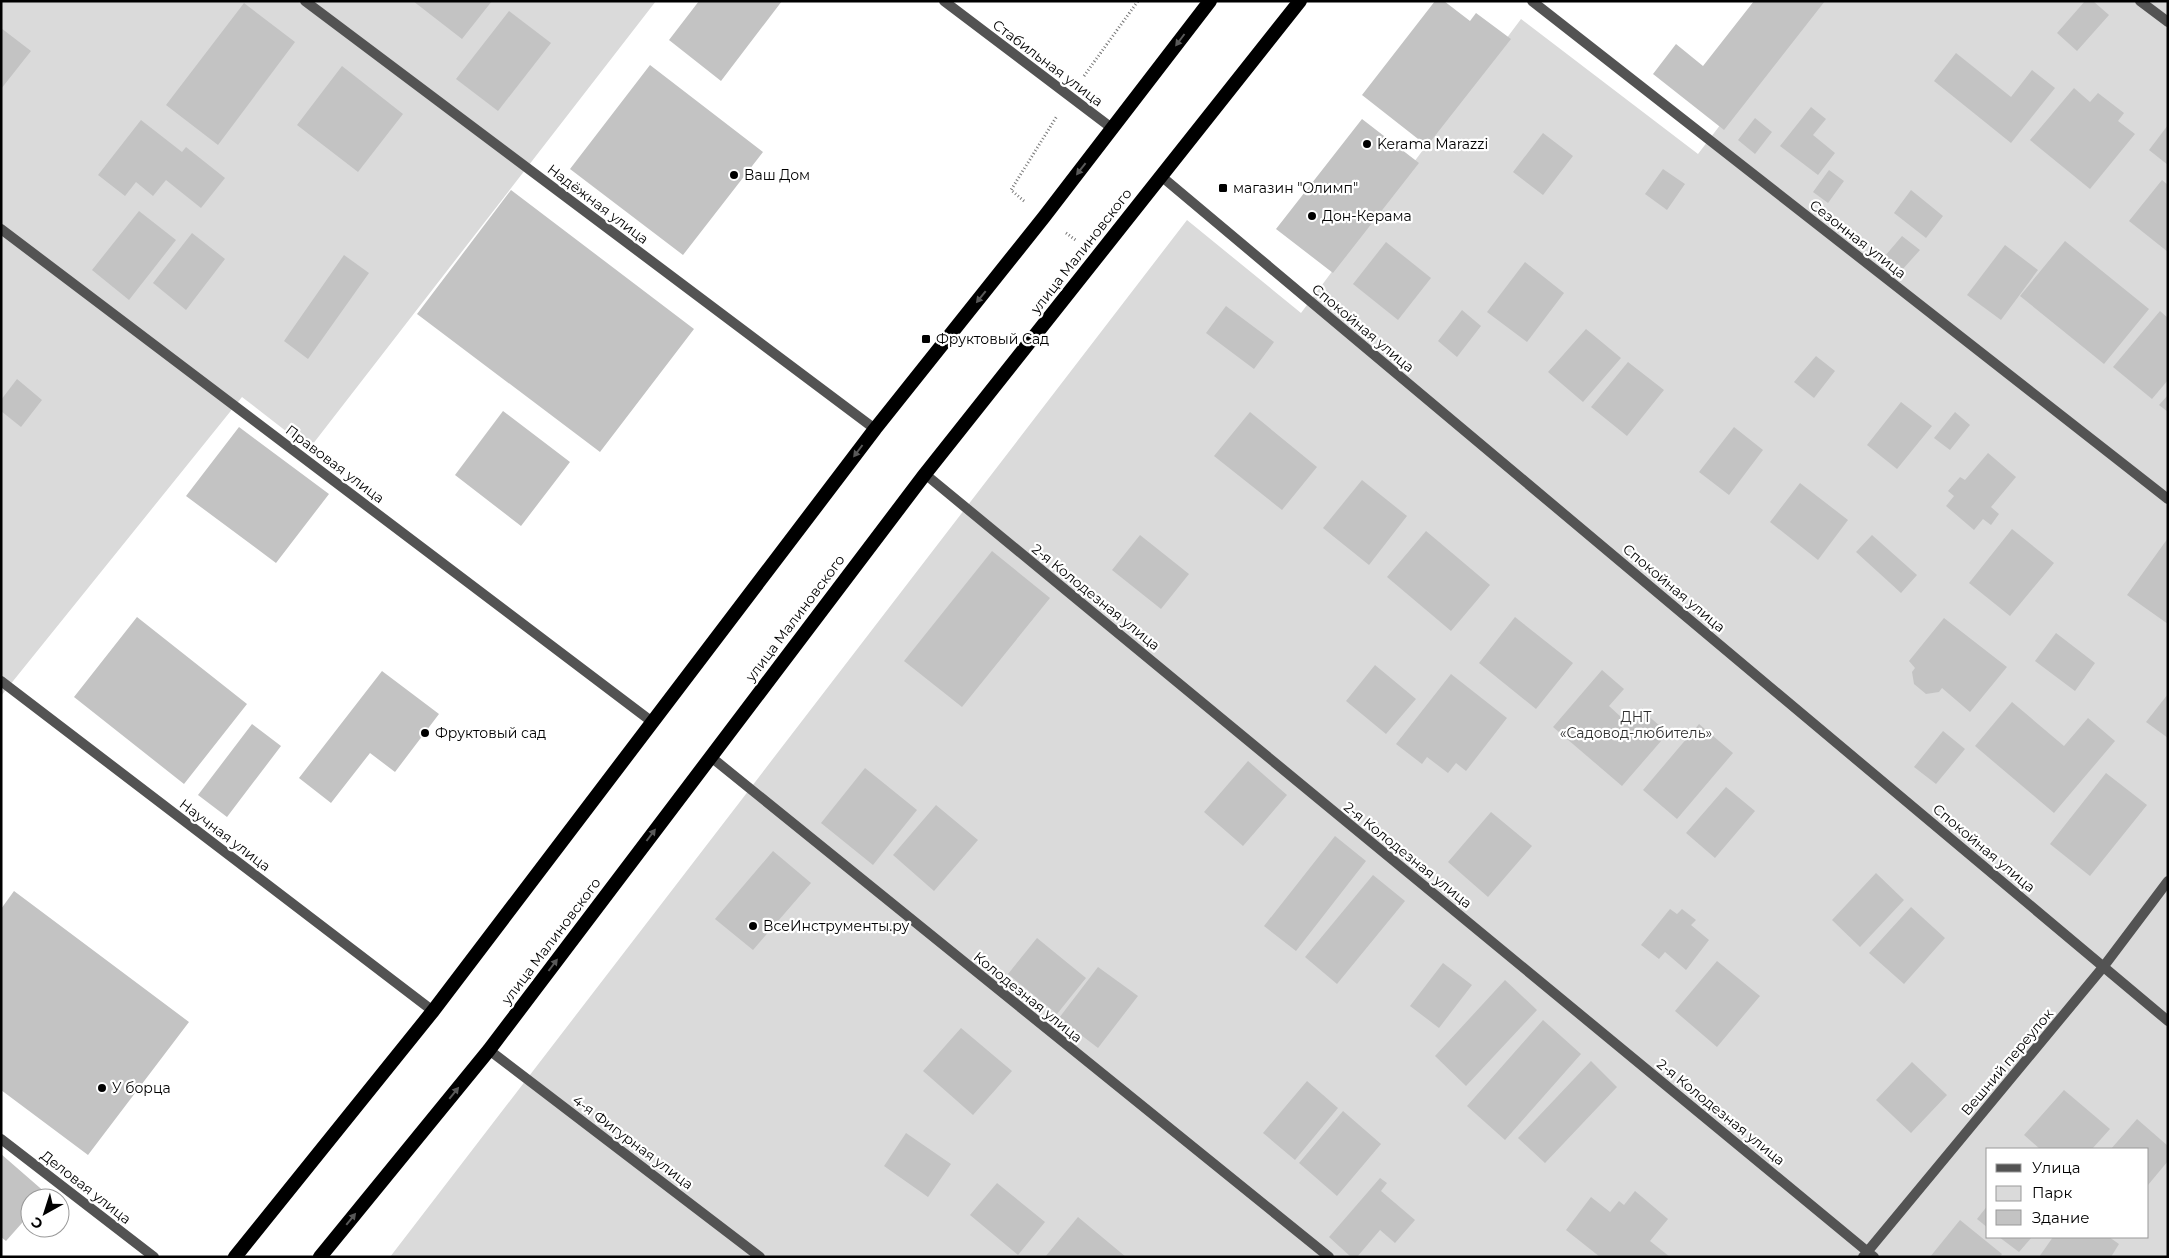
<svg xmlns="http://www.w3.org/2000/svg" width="2169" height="1258" font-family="Montserrat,sans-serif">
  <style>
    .green { fill: #dadada; fill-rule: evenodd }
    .building { fill: #c3c3c3 }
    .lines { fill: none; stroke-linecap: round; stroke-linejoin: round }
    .path { stroke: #757575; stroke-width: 3; stroke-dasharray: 1 2.5; stroke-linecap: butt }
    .minor { stroke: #535353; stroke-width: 10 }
    .trunk { stroke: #000; stroke-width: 14 }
    .oneway { fill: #595959 }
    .poi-dot { fill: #000; stroke: #fff; stroke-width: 2 }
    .labels { text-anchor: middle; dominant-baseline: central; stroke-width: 4.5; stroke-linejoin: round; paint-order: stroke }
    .street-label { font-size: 14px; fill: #000; stroke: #fff }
    .poi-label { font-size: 14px; fill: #000; stroke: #fff; text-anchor: start }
    .park-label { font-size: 14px; fill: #313131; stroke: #fff }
  </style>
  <rect width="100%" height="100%" fill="#fff"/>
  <!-- green -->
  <path class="green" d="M1,1H656L309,449L242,397L1,696Z
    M1815,1H2168V1257H390L1187,220L1301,313L1521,19L1698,154ZM1988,1149H2148V1237H1988Z"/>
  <!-- building -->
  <path class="building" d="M413,1H492L462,39Z
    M699,1H782L721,81L669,40Z
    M1435,1H1444L1470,21L1476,13L1511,39L1427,146L1362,95Z
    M1754,1H1825L1724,130L1653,74L1676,44L1703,66Z
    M2085,1H2093L2109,15L2077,51L2057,33Z
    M244,3L295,42L218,145L166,105Z
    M509,11L551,43L498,111L456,79Z
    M1,28L31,51L1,89Z
    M1956,53L2011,97L2032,70L2055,88L2011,143L1934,81Z
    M650,65L763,152L683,255L570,169Z
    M342,66L403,114L358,172L297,125Z
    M2074,88L2090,102L2098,93L2124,113L2118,121L2135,134L2090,189L2030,140Z
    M1811,107L1826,119L1813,135L1835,153L1818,175L1780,146Z
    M1755,118L1772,132L1755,154L1738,140Z
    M1362,119L1419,163L1333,273L1276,229Z
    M141,120L182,152L186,147L225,178L201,208L166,180L153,196L136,182L125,196L98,175Z
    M2168,125V165L2149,150Z
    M1543,133L1573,156L1543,195L1513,172Z
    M1663,169L1685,184L1667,210L1645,194Z
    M1829,170L1844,181L1828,203L1813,192Z
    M2162,180L2168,185V252L2129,221Z
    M511,190L694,329L600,452L417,314Z
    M1911,190L1943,216L1926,238L1894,213Z
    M139,211L176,240L129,300L92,270Z
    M192,233L225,259L186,310L153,283Z
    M1902,236L1920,250L1902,270L1885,256Z
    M2065,241L2149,309L2104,364L2020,296Z
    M1386,242L1431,278L1398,320L1353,284Z
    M2005,245L2038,270L2001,320L1967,295Z
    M344,255L369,273L308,359L284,341Z
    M1525,262L1564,293L1527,342L1487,312Z
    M1226,306L1274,342L1254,369L1206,333Z
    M1462,310L1481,326L1457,357L1438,341Z
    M2160,311L2168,318V380L2152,399L2113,367Z
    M1586,329L1621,358L1583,402L1548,372Z
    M1816,356L1835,371L1814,398L1794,382Z
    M1628,362L1664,390L1627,436L1591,407Z
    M17,379L42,400L21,427L1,411V400Z
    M2168,395V412L2159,405Z
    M1901,402L1932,426L1897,469L1867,445Z
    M503,411L570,462L521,526L455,475Z
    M1250,412L1317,467L1282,510L1214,456Z
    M1955,412L1970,425L1950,450L1934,438Z
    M239,427L329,494L276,563L186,496Z
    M1734,427L1763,450L1729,495L1699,472Z
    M1988,453L2016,477L1991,507L1999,514L1991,525L1983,519L1974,530L1946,506L1954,496L1948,491L1960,477L1965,480Z
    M1362,480L1407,516L1369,565L1323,528Z
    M1800,483L1848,520L1818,560L1770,522Z
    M2012,529L2054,563L2010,616L1969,583Z
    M1426,531L1490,585L1451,631L1387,577Z
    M1140,535L1189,574L1161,609L1112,570Z
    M1872,535L1917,575L1901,593L1856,552Z
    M2168,538V624L2127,595Z
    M992,551L1050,598L962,707L904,661Z
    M137,617L247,704L184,784L74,697Z
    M1515,617L1573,663L1536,709L1479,663Z
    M1944,618L2007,667L1970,712L1942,688L1939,692L1926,694L1914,684L1912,672L1915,668L1909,661Z
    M2056,633L2095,663L2075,691L2035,661Z
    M1375,665L1416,699L1386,734L1346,701Z
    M1602,670L1624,689L1609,706L1632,727L1645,713L1668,733L1622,786L1553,727Z
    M382,671L439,714L395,772L370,753L331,803L299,778Z
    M1451,674L1507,718L1466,771L1456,763L1448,773L1427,757L1422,764L1396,744Z
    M2168,694V738L2146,722Z
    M2012,702L2064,746L2088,718L2115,741L2054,813L1975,746Z
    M252,724L281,746L227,817L198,795Z
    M1699,724L1733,753L1677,819L1643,790Z
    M1943,731L1965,749L1936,784L1914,767Z
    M1248,761L1287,795L1243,846L1204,812Z
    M865,768L917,810L873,865L821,823Z
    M2106,773L2147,805L2090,876L2050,844Z
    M1726,787L1755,811L1715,858L1686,833Z
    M936,805L978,840L934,891L893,855Z
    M1491,812L1532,846L1488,897L1448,862Z
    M1335,836L1366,861L1296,951L1264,926Z
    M773,851L811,883L753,950L715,919Z
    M1876,873L1904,900L1860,947L1832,920Z
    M1373,875L1405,901L1337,984L1305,957Z
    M14,891L189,1022L88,1155L1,1090V909Z
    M1911,907L1945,938L1904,984L1869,953Z
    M1670,909L1677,914L1682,909L1696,920L1691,925L1709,940L1686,970L1665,952L1659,959L1641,945Z
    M1037,938L1086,978L1057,1014L1008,974Z
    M1717,961L1760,996L1717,1047L1675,1011Z
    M1443,963L1472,985L1439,1028L1410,1006Z
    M1098,967L1138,996L1098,1048L1059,1018Z
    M1505,980L1537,1010L1466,1086L1435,1056Z
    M1543,1020L1581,1054L1505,1140L1467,1106Z
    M961,1028L1012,1071L973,1115L923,1071Z
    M1591,1061L1617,1087L1545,1163L1518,1138Z
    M1912,1062L1947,1095L1911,1133L1876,1100Z
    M1307,1081L1338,1108L1295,1160L1263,1133Z
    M2064,1090L2110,1129L2092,1149H2040L2024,1135Z
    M1343,1111L1381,1144L1337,1196L1299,1163Z
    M2137,1119L2168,1146V1161L2148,1185V1149H2111Z
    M906,1133L951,1164L928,1197L884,1166Z
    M1,1154L47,1194L44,1198H30V1214L6,1241L1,1237Z
    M1380,1178L1387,1183L1381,1191L1415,1220L1395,1243L1380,1230L1357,1257H1351L1329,1237Z
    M997,1183L1045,1222L1018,1255L970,1215Z
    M1635,1191L1668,1219L1650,1241L1670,1257H1600L1566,1230L1591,1197L1610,1212L1619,1201L1624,1205Z
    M1988,1205V1228L1977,1219Z
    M1078,1217L1126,1257H1045Z
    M1960,1220L2002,1254L2000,1257H1930Z
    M1999,1237H2032L2019,1252Z
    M2053,1237H2109L2119,1244L2111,1257H2039Z"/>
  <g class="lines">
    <!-- path -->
    <path class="path" d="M1084,76L1138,1
      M1024,201L1011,190L1057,116
      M1066,233L1077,241"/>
    <!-- minor -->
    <path class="minor" d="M305,1L875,429
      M944,1L1113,129
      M1532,1L2168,499
      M2140,1L2168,22
      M1161,176L2168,1021
      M1,229L651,721
      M925,474L1874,1257
      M1,681L433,1011
      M711,757L1329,1257
      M489,1050L760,1257
      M1,1139L154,1257
      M1863,1257L2104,966L2168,881"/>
    <!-- trunk -->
    <path class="trunk" d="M235,1257L433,1011L875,429L1044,217L1210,1
      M320,1257L489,1050L925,474L1300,1"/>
  </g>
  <!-- one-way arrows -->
  <defs><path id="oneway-solid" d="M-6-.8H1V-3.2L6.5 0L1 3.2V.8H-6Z" transform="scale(1.25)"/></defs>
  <g class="oneway">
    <use href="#oneway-solid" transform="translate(1180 40) rotate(127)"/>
    <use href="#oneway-solid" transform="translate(1081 169) rotate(128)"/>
    <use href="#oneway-solid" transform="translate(981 297) rotate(129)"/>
    <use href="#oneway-solid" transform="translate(858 451) rotate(127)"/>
    <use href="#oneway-solid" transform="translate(651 835) rotate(-53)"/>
    <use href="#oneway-solid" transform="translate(553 965) rotate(-53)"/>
    <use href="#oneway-solid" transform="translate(454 1093) rotate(-51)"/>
    <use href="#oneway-solid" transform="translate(351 1219) rotate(-51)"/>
  </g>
  <!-- markers -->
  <g class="poi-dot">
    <circle cx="1367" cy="144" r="5"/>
    <circle cx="734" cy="175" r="5"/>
    <rect x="1218" y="183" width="10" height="10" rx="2.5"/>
    <circle cx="1312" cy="216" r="5"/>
    <rect x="921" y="334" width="10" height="10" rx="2.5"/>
    <circle cx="425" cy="733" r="5"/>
    <circle cx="753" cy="926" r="5"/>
    <circle cx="102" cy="1088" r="5"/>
  </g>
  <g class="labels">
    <!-- street labels -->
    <g class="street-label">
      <text transform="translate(1048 63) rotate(37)">Стабильная улица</text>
      <text transform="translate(598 204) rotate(37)">Надёжная улица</text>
      <text transform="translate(1858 239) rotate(38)">Сезонная улица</text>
      <text transform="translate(1081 251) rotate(-52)">улица Малиновского</text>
      <text transform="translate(1363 328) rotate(40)">Спокойная улица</text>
      <text transform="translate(335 464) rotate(37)">Правовая улица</text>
      <text transform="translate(1674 588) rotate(40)">Спокойная улица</text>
      <text transform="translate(1096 597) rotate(39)">2-я Колодезная улица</text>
      <text transform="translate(795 618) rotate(-53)">улица Малиновского</text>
      <text transform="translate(225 835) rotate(37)">Научная улица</text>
      <text transform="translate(1984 848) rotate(40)">Спокойная улица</text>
      <text transform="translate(1408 855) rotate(39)">2-я Колодезная улица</text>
      <text transform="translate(551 941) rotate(-53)">улица Малиновского</text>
      <text transform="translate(1028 997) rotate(39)">Колодезная улица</text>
      <text transform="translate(2007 1062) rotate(-50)">Вешний переулок</text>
      <text transform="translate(1721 1112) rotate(39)">2-я Колодезная улица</text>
      <text transform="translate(633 1142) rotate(37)">4-я Фигурная улица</text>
      <text transform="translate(86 1187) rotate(38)">Деловая улица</text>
    </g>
    <!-- poi labels -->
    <g class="poi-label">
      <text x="1377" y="144">Kerama Marazzi</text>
      <text x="744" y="175">Ваш Дом</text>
      <text x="1233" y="188">магазин "Олимп"</text>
      <text x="1322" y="216">Дон-Керама</text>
      <text x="936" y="339">Фруктовый Сад</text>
      <text x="435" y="733">Фруктовый сад</text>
      <text x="763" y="926">ВсеИнструменты.ру</text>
      <text x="112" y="1088">У борца</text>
    </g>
    <!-- park labels -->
    <g class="park-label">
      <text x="1636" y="717">ДНТ<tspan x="1636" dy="16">«Садовод-любитель»</tspan></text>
    </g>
  </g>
  <!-- border -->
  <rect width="2169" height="1258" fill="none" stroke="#000000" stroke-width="5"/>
  <!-- legend -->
  <rect x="1986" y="1148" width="162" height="90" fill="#ffffff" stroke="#999999"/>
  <rect x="1996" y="1164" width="25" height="8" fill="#535353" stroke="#999999"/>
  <text x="2032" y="1173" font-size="15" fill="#000000">Улица</text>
  <rect x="1996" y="1186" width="25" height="15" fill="#dadada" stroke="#999999"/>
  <text x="2032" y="1198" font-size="15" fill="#000000">Парк</text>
  <rect x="1996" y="1210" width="25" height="15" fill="#c3c3c3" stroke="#999999"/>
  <text x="2032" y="1223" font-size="15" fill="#000000">Здание</text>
  <!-- north arrow -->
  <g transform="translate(45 1213) rotate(219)"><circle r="24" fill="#ffffff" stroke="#999999"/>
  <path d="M0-4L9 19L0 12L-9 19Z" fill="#000000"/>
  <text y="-8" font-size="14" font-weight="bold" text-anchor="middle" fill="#000000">С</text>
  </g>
</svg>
